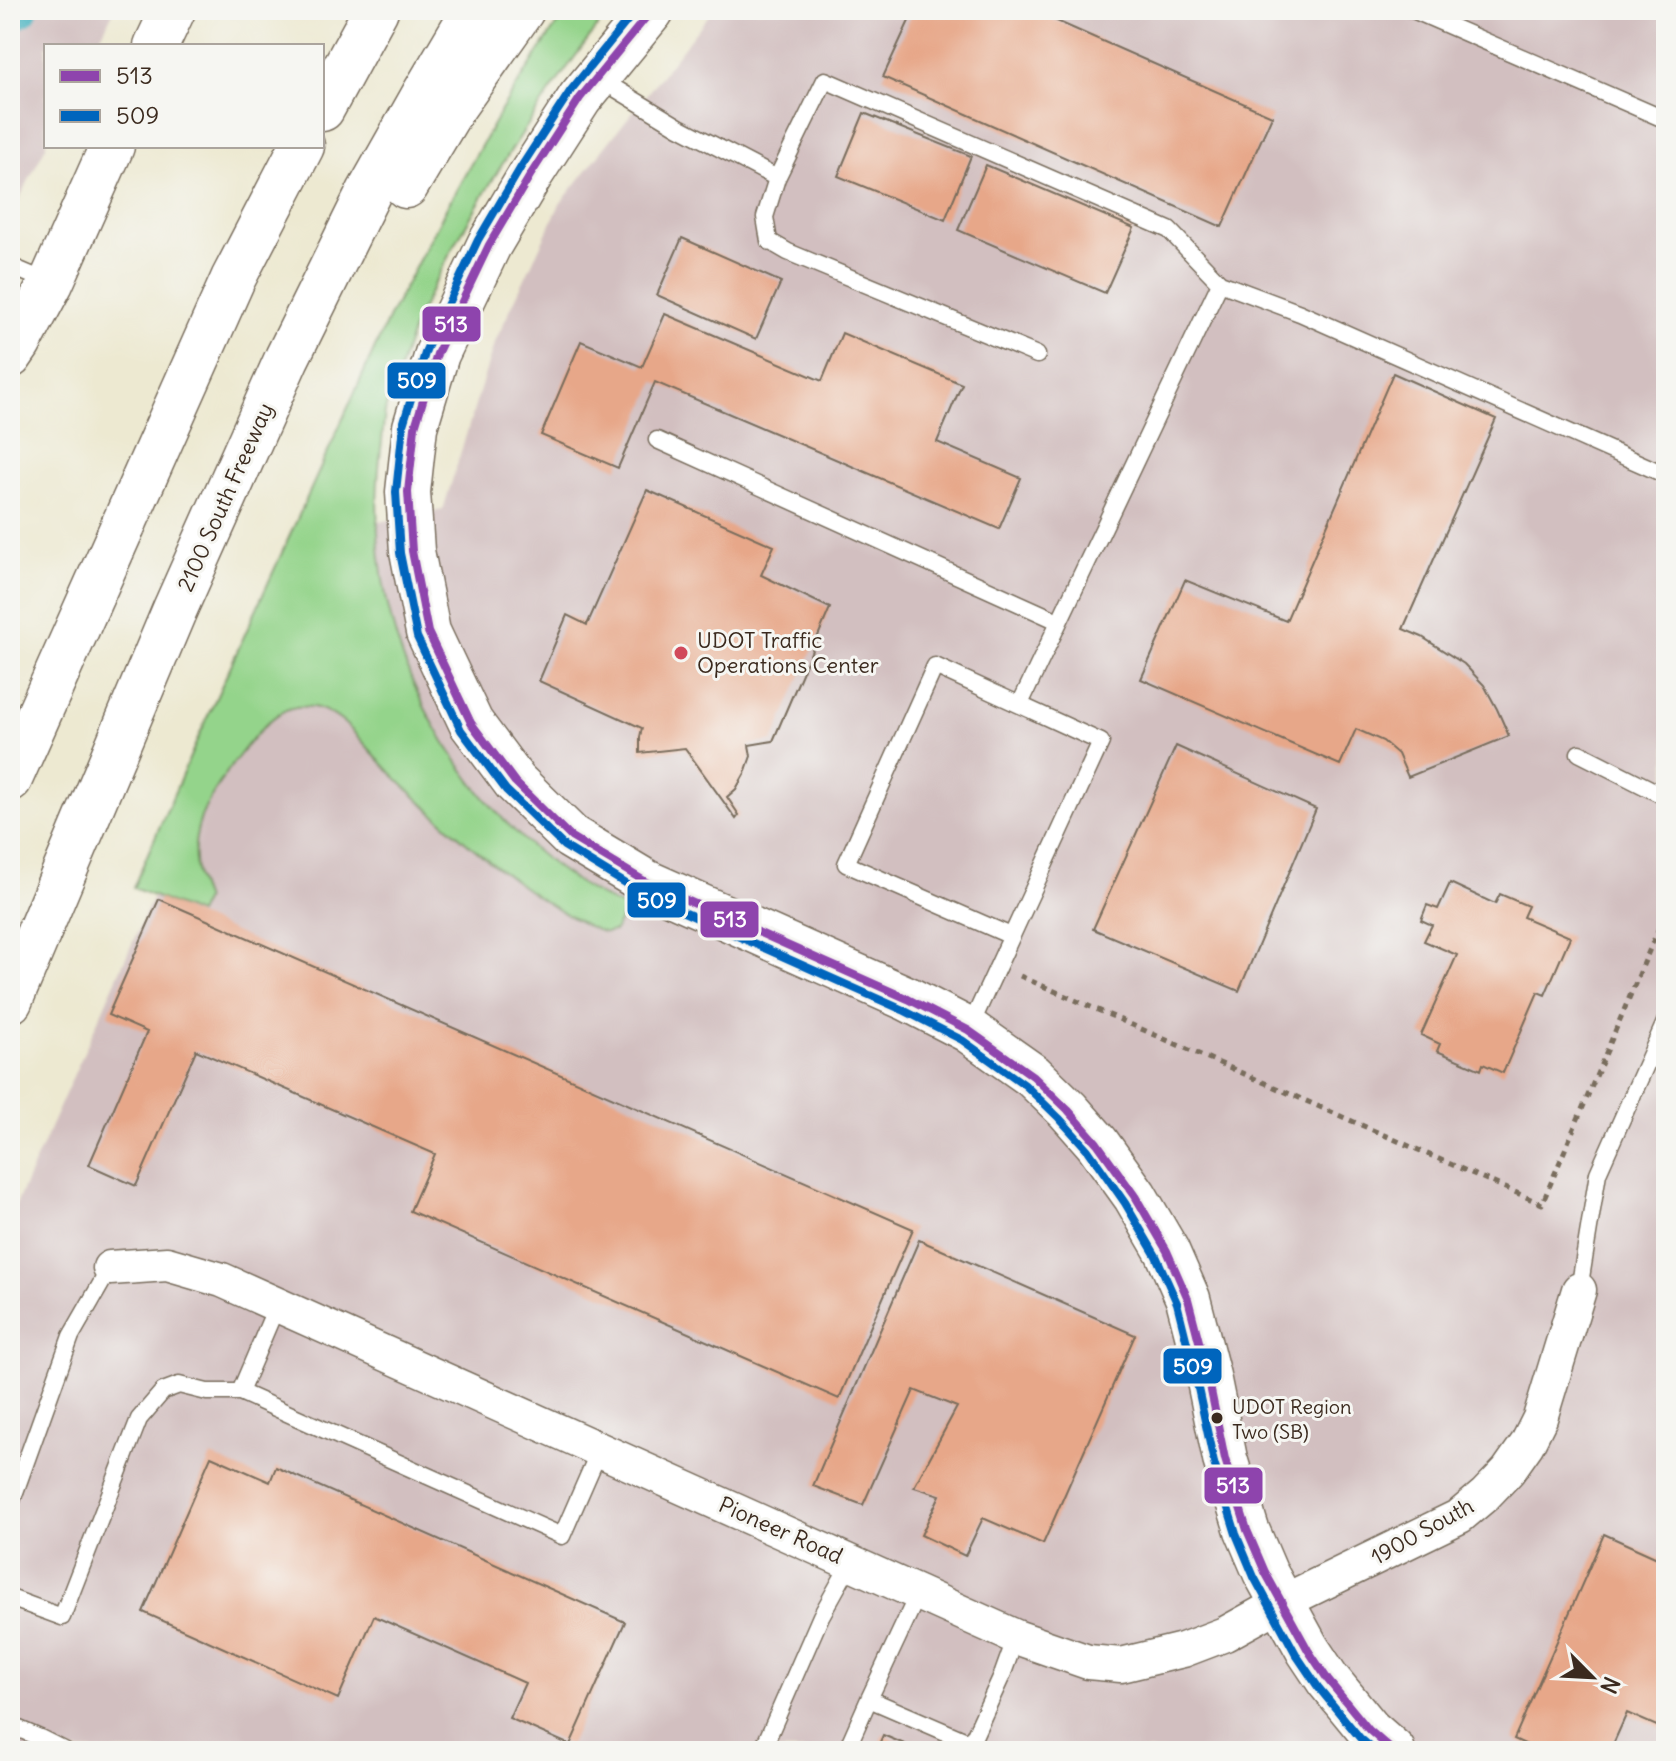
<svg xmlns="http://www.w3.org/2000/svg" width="1676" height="1761" font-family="Delius,sans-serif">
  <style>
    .industrial { fill: #d2bfc0 }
    .green { fill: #94d48b; stroke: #687f54; stroke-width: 2 }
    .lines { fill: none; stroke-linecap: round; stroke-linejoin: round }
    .canal { stroke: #43b1bf; stroke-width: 34 }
    .building { fill: #e7a789 }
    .lane-casing { stroke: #796d5d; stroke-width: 19 }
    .street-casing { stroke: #796d5d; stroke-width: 37 }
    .secondary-casing { stroke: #796d5d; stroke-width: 47 }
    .highway-casing { stroke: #796d5d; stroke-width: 47 }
    .path { stroke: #796d5d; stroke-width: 5; stroke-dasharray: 6 6; stroke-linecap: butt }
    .lane { stroke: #fff; stroke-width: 16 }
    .street { stroke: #fff; stroke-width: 34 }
    .secondary { stroke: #fff; stroke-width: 44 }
    .highway { stroke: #fff; stroke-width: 44 }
    .bus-1-casing { stroke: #f6f6f2; stroke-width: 14 }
    .bus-2-casing { stroke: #f6f6f2; stroke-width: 14 }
    .bus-1 { stroke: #8e44ad; stroke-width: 8 }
    .bus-2 { stroke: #0065bd; stroke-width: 8 }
    .poi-dot { fill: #d1495b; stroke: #f6f6f2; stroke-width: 3 }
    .bus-dot { fill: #3b2a1e; stroke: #f6f6f2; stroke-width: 3 }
    .labels { text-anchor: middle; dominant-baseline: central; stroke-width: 6; stroke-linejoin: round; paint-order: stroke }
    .bus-label { font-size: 20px; fill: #3b2a1e; stroke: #f6f6f2; text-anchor: start }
    .street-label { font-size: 22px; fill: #3b2a1e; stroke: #f6f6f2 }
    .poi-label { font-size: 22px; fill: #3b2a1e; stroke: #f6f6f2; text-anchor: start }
    .line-badge { stroke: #f6f6f2; stroke-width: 3 }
    .badge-label { font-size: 22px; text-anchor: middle; font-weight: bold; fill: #fff }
  </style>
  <rect width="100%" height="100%" fill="#f6f6f2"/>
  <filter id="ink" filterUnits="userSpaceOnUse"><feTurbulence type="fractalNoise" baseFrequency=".0125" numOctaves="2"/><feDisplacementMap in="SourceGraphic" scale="16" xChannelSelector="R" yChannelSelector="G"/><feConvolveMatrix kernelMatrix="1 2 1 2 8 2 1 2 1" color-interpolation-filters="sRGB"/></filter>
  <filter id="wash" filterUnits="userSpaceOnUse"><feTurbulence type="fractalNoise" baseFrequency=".006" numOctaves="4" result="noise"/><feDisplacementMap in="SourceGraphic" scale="32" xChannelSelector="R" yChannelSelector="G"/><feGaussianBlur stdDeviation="1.8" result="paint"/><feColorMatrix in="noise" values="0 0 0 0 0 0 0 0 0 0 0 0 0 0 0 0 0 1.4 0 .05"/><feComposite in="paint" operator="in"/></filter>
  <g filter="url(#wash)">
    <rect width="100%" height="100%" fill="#ede9d1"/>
    <!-- industrial -->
    <path class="industrial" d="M10,10H114L96,46H46V146L10,218Z
      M713,10H1666V1751H10V1218L147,910L331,531L443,510L494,344L560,204Z"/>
    <!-- green -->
    <path class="green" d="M566,10H610C558,78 511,146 469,220C450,253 431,287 416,322C409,338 404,356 398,373C394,384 389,396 386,407C383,421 383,436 381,449C368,553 389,655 445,743C489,813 549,874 625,908L615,931C611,931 607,933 603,932C592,930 555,908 544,901C492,867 439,820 394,776C377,759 362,739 344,723C335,716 323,708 312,707C302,706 290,707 282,712C258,725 219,781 206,806C191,836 191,870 205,900L198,914L133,888L206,720L389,317L448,205L500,112Z"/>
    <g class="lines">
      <!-- canal -->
      <path class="canal" d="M10,15L21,10"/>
    </g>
    <g id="blocks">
      <!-- building -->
      <path class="building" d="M914,10H1032L1272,116L1222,227L883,77Z
        M864,113L971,156L945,220L838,176Z
        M986,165L1134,228L1105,293L958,230Z
        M682,238L781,282L756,339L657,295Z
        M665,314L822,381L842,333L962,384L937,442L1021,478L999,529L655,382L618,468L541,435L581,341L642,367Z
        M1393,373L1496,419L1403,629L1422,637L1464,664L1484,685L1497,709L1509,736L1408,777L1398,754L1383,741L1356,729L1340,765L1141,679L1185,580L1286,621Z
        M647,490L774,546L761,575L830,608L773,741L749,745L751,756L745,773L736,789L727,797L739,815L736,819L685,748L640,753V737L642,728L539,681L567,615L587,625Z
        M1176,746L1316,809L1239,991L1093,929Z
        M1450,883L1495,904L1500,894L1528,906L1523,917L1570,937L1545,995L1538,992L1503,1073L1483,1064L1481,1070L1437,1051L1440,1044L1421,1035L1457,955L1424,941L1432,925L1421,920L1427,905L1438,909Z
        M159,899L913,1229L839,1399L410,1211L435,1154L196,1050L136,1186L89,1165L147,1032L108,1015Z
        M919,1240L1135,1335L1043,1544L983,1518L965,1556L921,1535L940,1495L914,1487L957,1407L914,1390L863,1505L813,1486Z
        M211,1456L270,1482L276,1467L625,1622L570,1745L509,1718L525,1683L374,1616L338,1699L143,1612Z
        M1604,1534L1666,1562V1730L1627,1713L1610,1751H1540L1514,1739Z
        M883,1735L921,1751H876Z"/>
    </g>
  </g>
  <g filter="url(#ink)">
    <use href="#blocks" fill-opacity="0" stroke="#796d5d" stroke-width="2"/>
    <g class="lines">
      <!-- lane casing -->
      <g class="lane-casing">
        <path id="lane" d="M1413,10L1666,120
          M598,78L679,127L777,178L825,80L1169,230L1220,283L1020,704
          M777,178L765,217L769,241L788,252L1037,355
          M10,266L50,283
          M1220,283L1300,313L1666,475
          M657,440L1058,621
          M1579,753L1666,797
          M969,1029L1101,742L935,666L846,864L1011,936
          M1579,1290L1598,1173L1666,1020
          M240,1392L562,1536L600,1449
          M10,1506L71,1336L110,1268
          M10,1598L62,1617L139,1419L163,1391L179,1385L207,1392H240L277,1305
          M869,1699L919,1592
          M10,1725L40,1738L34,1751
          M40,1738L66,1751
          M762,1751L821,1616L851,1562
          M846,1751L869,1699L971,1743L1003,1673L1016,1637"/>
      </g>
      <!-- street casing -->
      <g class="street-casing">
        <path id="street" d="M110,1268L167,1264L222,1280L1016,1637L1088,1662L1121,1665L1183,1650L1225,1634L1281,1603L1460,1516L1485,1495L1508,1471L1527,1444L1540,1418L1579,1290"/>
      </g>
      <!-- secondary casing -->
      <g class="secondary-casing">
        <path id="secondary" d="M652,10L580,98L531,174L489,245L437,354L415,427L408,492L412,551L428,632L471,723L515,782L571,837L646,882L908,999L968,1030L1033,1076L1068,1110L1097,1143L1135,1196L1167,1251L1188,1299L1208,1376L1225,1459L1247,1530L1265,1572L1308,1650L1328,1680L1369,1730L1393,1751
          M156,46L173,10
          M10,356L19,343L51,283L112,146"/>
      </g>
      <!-- highway casing -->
      <g class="highway-casing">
        <path id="highway" d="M322,109L376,10
          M406,186L452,109L522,10
          M10,779L233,279L302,146
          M10,1001L175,609L287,358L369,192L426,91L474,10"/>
      </g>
      <!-- path -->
      <path class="path" d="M1020,976L1542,1204L1660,925"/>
      <!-- lane -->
      <use href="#lane" class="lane"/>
      <!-- street -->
      <use href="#street" class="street"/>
      <!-- secondary -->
      <use href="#secondary" class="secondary"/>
      <!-- highway -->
      <use href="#highway" class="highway"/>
      <!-- bus-1 casing -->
      <g class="bus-1-casing">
        <path id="bus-1" d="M652,10L580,98L531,174L489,245L437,354L415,427L408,492L412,551L428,632L471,723L515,782L571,837L646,882L908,999L968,1030L1033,1076L1068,1110L1097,1143L1135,1196L1167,1251L1188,1299L1208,1376L1225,1459L1247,1530L1265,1572L1308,1650L1328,1680L1369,1730L1393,1751"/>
      </g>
      <!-- bus-2 casing -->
      <g class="bus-2-casing">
        <path id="bus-2" d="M636,10L571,90L521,167L478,240L426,350L403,425L396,492L400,553L417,637L461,730L506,790L564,846L641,893L903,1010L962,1040L1025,1085L1059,1118L1088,1150L1125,1203L1156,1256L1177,1303L1196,1379L1214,1463L1236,1534L1254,1577L1297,1656L1318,1687L1360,1738L1375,1751"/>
      </g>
      <!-- bus-1 -->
      <use href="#bus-1" class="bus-1"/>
      <!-- bus-2 -->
      <use href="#bus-2" class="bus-2"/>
    </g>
  </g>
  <!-- markers -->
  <circle class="poi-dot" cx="681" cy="653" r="8"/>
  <circle class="bus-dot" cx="1217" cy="1418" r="7"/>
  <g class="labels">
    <!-- bus labels -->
    <g class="bus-label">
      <text x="1232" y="1406">UDOT Region<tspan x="1232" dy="25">Two (SB)</tspan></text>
    </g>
    <!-- street labels -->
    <g class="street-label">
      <text transform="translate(225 497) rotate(-66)">2100 South Freeway</text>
      <text transform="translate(781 1530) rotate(24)">Pioneer Road</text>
      <text transform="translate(1422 1531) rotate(-29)">1900 South</text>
    </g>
    <!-- poi labels -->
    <g class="poi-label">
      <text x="697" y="640">UDOT Traffic<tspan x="697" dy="25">Operations Center</tspan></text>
    </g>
  </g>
  <g class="line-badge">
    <rect x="421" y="305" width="61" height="38" rx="8" fill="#8e44ad"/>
    <rect x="386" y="361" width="61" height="39" rx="8" fill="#0065bd"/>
    <rect x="626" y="881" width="61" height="38" rx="8" fill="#0065bd"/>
    <rect x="699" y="900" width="61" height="39" rx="8" fill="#8e44ad"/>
    <rect x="1162" y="1347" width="61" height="38" rx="8" fill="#0065bd"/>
    <rect x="1203" y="1466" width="61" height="39" rx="8" fill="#8e44ad"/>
  </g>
  <g class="badge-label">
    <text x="451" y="332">513</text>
    <text x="417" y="388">509</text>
    <text x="657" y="908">509</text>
    <text x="730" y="927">513</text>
    <text x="1193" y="1374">509</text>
    <text x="1233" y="1493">513</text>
  </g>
  <!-- margin -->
  <rect width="1676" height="1761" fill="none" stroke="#f6f6f2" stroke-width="40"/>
  <!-- legend -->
  <rect x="44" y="44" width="280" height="104" fill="#f6f6f2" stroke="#aba49d" stroke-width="2"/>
  <rect x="60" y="70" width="40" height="12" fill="#8e44ad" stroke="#aba49d" stroke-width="2"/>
  <text x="116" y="84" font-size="24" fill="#3b2a1e">513</text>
  <rect x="60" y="110" width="40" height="12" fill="#0065bd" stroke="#aba49d" stroke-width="2"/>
  <text x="116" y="124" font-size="24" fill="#3b2a1e">509</text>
  <!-- north arrow -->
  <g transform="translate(1592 1677) rotate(114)" stroke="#f6f6f2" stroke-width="6" paint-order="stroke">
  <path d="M0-6L14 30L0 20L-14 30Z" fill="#3b2a1e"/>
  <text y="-12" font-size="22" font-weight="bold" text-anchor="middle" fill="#3b2a1e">N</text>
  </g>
</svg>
